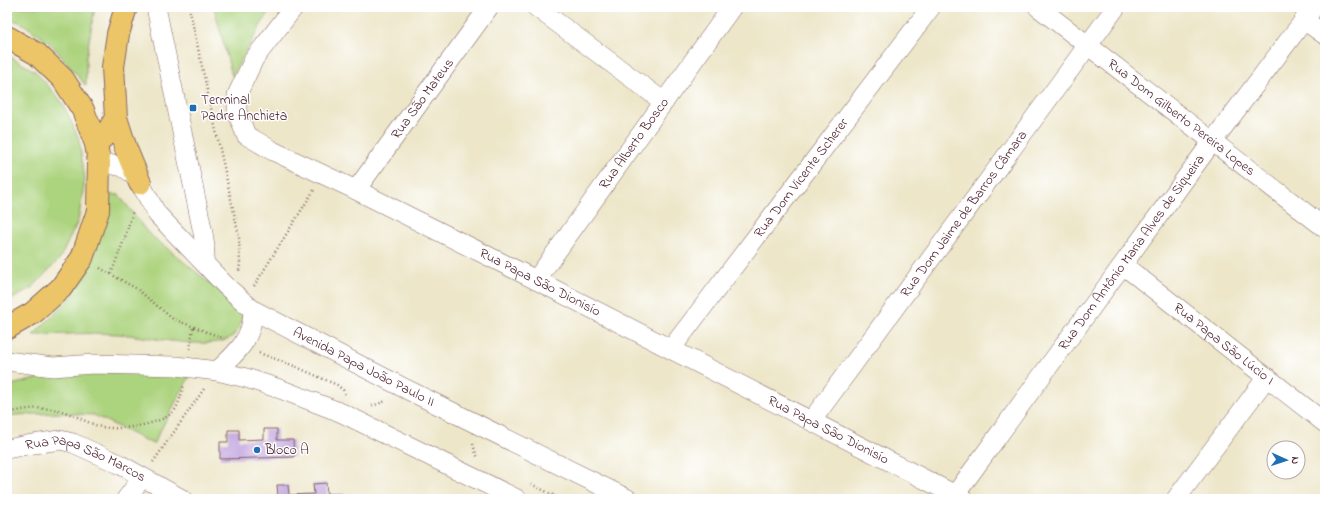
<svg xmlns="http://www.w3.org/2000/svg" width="1332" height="506" font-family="'Indie Flower',sans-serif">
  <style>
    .green { fill: #acd37d; stroke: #7b7954 }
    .building { fill: #bc9cdc }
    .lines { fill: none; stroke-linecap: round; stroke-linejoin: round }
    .minor-casing { stroke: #836562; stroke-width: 20 }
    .major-casing { stroke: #836562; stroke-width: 24 }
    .path { stroke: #836562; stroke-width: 2.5; stroke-dasharray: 1 3; stroke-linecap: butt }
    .minor { stroke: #fff; stroke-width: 19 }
    .major { stroke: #edc569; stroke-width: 22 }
    .poi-dot { fill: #1f6fb2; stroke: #fff; stroke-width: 1.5 }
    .labels { text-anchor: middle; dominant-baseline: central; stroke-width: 3; stroke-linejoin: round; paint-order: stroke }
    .street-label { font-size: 14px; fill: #4a1f2b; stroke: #fff }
    .poi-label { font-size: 14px; fill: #4a1f2b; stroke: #fff; text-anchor: start }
  </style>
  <rect width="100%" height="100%" fill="#fff"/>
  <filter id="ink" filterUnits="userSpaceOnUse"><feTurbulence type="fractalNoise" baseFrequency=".025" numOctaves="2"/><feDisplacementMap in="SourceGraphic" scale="8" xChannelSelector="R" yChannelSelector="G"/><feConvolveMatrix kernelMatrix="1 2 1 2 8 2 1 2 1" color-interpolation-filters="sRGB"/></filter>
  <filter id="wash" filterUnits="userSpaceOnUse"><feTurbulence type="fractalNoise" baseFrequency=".012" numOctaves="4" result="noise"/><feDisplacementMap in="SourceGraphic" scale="16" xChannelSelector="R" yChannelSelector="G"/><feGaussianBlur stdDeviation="0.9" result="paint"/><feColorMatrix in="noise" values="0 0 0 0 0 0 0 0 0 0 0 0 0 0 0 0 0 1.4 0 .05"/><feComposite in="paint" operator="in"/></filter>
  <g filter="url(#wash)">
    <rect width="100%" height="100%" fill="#ede6c9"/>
    <!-- green -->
    <path class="green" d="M7,7H95L86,58V86L52,45L22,23L7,18Z
      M214,7H271L232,76Z
      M7,55L35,71L62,102L79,139L85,180L78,221L60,258L32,288L7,302Z
      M106,194L119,195L147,232L244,311C242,321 239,334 228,339C204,350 146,336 119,334C90,332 61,335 33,335L70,299L96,248Z
      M74,370L192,372L153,444L94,415L60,413L14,415L7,418V386Z"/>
    <g id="blocks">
      <!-- building -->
      <path class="building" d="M264,429H277V440H293L294,457L220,459V442H228V430H239V440L264,439Z
        M326,483L327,494H343V499H269V497L278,496L277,485H288L289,495L314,494L313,484Z"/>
    </g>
  </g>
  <g filter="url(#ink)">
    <use href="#blocks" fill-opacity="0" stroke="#836562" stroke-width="1"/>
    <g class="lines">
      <!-- minor casing -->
      <g class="minor-casing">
        <g id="minor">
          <path d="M156,7L203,233L205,246L204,261"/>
          <path id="s1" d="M294,7L254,59L237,95V112L246,135L273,151L356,190L536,280L963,499"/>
          <path d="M536,7L664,102"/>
          <path id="s2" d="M1038,7L1325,228"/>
          <path d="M1304,20L1325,35"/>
          <path id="s3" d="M99,162L123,167L132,173L140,183L157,214L227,287L253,310L402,387L628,499"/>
          <path id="s4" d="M356,190L489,7"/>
          <path id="s5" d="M1123,265L1325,423"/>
          <path id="s6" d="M536,280L732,7"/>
          <path id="s7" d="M671,349L931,7"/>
          <path d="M7,361L53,367L93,364L176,366L217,371L246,378L280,389L342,413L517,499"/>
          <path d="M217,371C237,353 253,338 253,310"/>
          <path id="s8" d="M812,420L1116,7"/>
          <path id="s9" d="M7,449L27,445L60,440L73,443L119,464L182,499"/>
          <path d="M126,499L142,478"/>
          <path id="s10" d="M952,499L1212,142L1314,7"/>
          <path d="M1176,499L1267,377"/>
        </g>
      </g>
      <!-- major casing -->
      <g class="major-casing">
        <path id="major" d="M7,37L37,54L63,79L83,110L96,144L99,162L98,211L82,258L61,288L33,313L7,328
          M116,118L126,149L140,183
          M96,144L107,133L116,118L113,67L118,34L126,7"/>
      </g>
      <!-- path -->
      <path class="path" d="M189,7L239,236L240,264L239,271
        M100,268L137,289L173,319L223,338
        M111,274L125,237L133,211
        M254,286L314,190
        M190,349L193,327
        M259,353L292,365L337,385L343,390L345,394
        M372,406L386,401
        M7,414C23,408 42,407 58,410C71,413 86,422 98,426C115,432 162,425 174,411C180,403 181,394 184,385
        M473,444L476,454L478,458
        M153,462L204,389
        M531,484L561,499"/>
      <!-- minor -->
      <use href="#minor" class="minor"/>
      <!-- major -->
      <use href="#major" class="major"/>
    </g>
  </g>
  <!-- markers -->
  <g class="poi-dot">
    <rect x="189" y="104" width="8" height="8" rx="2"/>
    <circle cx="257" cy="450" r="4"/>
  </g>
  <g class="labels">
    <!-- street labels -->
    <g class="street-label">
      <text stroke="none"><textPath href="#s4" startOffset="113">Rua São Mateus</textPath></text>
      <text stroke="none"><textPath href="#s2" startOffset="181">Rua Dom Gilberto Pereira Lopes</textPath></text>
      <text stroke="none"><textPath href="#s6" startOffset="168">Rua Alberto Bosco</textPath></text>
      <text stroke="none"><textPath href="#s7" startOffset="215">Rua Dom Vicente Scherer</textPath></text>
      <text stroke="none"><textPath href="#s8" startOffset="256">Rua Dom Jaime de Barros Câmara</textPath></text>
      <text stroke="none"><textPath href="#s10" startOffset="305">Rua Dom Antônio Maria Alves de Siqueira</textPath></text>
      <text stroke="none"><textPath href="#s1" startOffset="476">Rua Papa São Dionisío</textPath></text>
      <text stroke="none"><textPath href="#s5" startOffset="128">Rua Papa São Lúcio I</textPath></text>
      <text stroke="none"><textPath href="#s3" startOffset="344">Avenida Papa João Paulo II</textPath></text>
      <text stroke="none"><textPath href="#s1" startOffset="800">Rua Papa São Dionisío</textPath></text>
      <text stroke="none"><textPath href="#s9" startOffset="83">Rua Papa São Marcos</textPath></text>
    </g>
    <!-- poi labels -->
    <g class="poi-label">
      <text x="201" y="100">Terminal<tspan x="201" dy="16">Padre Anchieta</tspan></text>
      <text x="265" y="450">Bloco A</text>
    </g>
  </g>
  <!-- margin -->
  <rect width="1332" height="506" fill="none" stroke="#fff" stroke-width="24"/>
  <!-- north arrow -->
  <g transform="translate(1286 460) rotate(93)"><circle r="19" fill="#ffffff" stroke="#b7a5aa"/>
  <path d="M0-3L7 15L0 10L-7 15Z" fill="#1f6fb2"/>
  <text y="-6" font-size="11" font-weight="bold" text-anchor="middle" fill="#4a1f2b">N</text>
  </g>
</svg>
